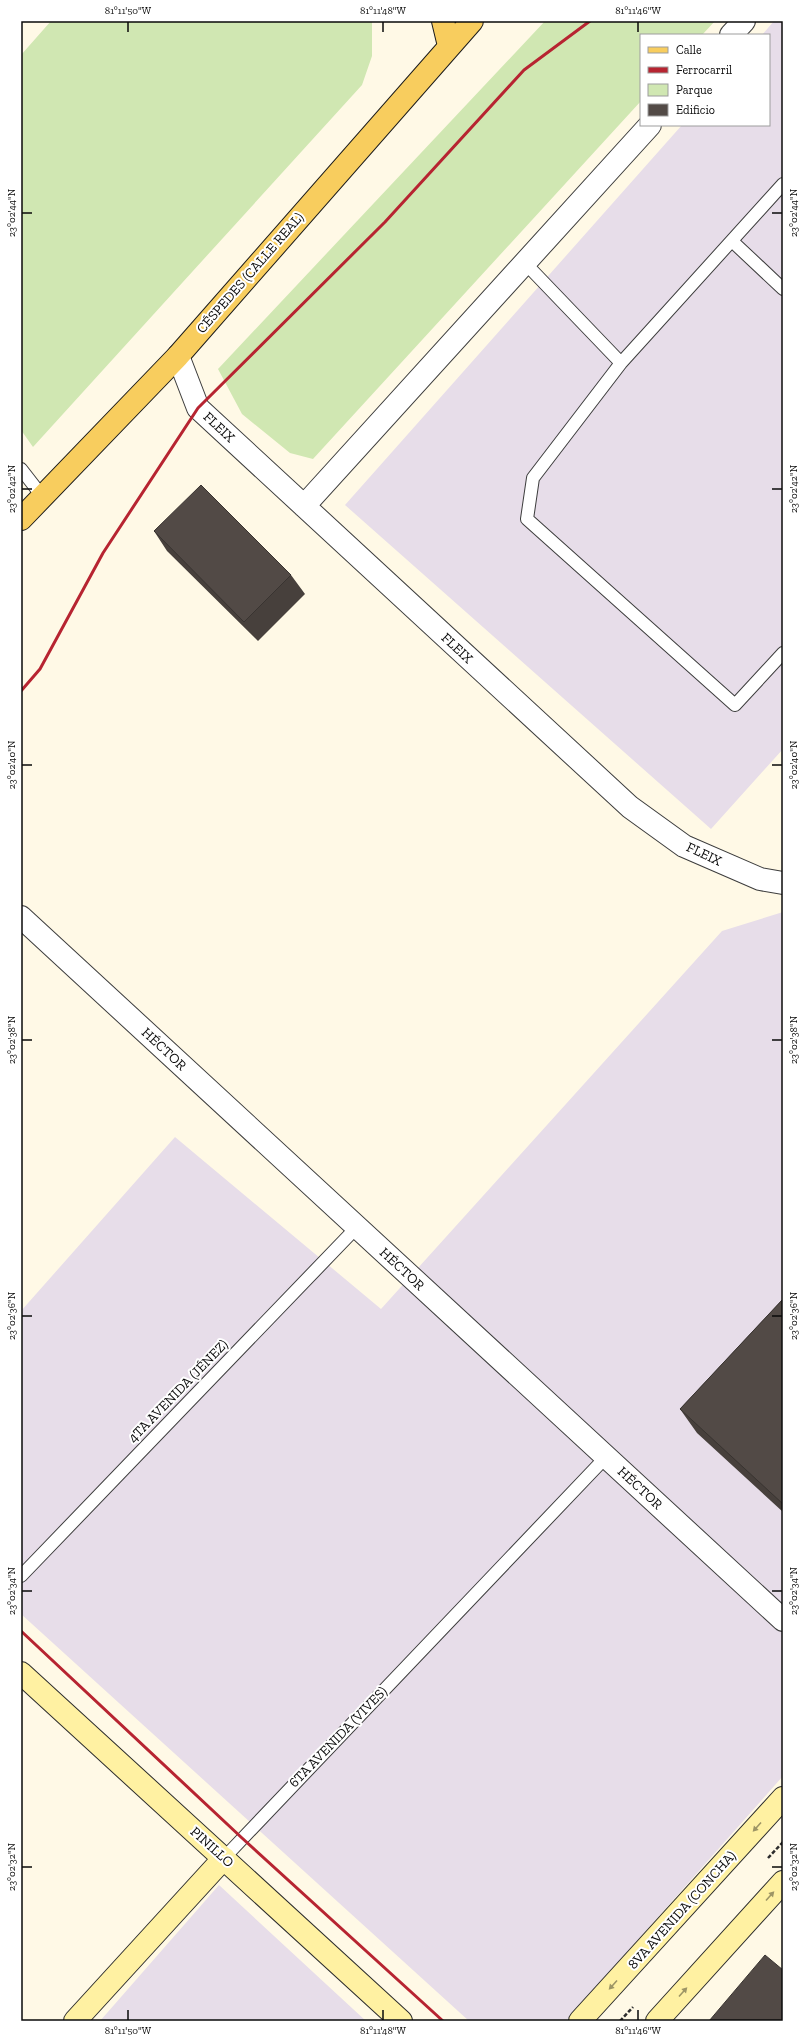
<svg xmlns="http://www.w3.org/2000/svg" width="804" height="2042" font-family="'Zilla Slab',serif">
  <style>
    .industrial { fill: #e7dde9 }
    .green { fill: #d0e7b2 }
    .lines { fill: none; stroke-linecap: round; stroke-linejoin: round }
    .lane-casing { stroke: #3d3d3d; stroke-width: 14 }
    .street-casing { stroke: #3d3d3d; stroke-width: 24 }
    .secondary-casing { stroke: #2c2c2c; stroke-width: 24 }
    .primary-casing { stroke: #1b1b1b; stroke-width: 24 }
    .path { stroke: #2c2c2c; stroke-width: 2.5; stroke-dasharray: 4 2; stroke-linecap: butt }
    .lane { stroke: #fff; stroke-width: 12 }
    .street { stroke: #fff; stroke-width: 22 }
    .secondary { stroke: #fff1a2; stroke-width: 22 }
    .primary { stroke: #f8cd5e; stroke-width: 22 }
    .rail { stroke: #b72431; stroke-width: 3 }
    .wall { fill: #47403c }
    .building { fill: #524a46; stroke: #393431 }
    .oneway { fill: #9d9565 }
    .ticks { fill: none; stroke: #0a0a0a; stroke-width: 1.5 }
    .labels { text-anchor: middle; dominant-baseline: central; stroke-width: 4; stroke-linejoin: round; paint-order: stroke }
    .street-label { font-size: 14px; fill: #0a0a0a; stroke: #fff }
    .neatline { fill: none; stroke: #0a0a0a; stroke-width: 1.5 }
    .ticks-label { font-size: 10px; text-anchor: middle; fill: #0a0a0a }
  </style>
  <rect width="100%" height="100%" fill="#fff9e6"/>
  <!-- industrial -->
  <path class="industrial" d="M774,21H783V749L711,829L345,505L682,125H769V35H762Z
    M783,912V1776L566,2021H469L21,1614V1311L175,1137L381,1309L722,931Z
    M219,1885L366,2021H100Z"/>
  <!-- green -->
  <path class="green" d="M51,21H372V56L362,85L33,447L21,430V55Z
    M545,21H715L702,35H641V101L313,459L290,453L242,414L218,369Z"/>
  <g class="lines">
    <!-- lane casing -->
    <g class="lane-casing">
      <path id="lane" d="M732,241L783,289
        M525,263L621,363L783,184
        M621,363L533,478L527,519L735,705L783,653
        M21,469L42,496
        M21,1576L357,1227
        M224,1858L606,1457"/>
    </g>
    <!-- street casing -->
    <g class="street-casing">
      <path id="street" d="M731,35L744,21
        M178,356L198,408L630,807L684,846L760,879L783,883
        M304,506L650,125
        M21,917L783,1620"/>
    </g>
    <!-- secondary casing -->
    <g class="secondary-casing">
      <path id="secondary" d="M21,1673L401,2021
        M75,2021L224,1858
        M580,2021L783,1798
        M657,2021L783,1882"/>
    </g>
    <!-- primary casing -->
    <g class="primary-casing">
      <path id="primary" d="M443,21L449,46
        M21,519L178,356L472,21"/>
    </g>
    <!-- path -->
    <path class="path" d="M768,1858L783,1842
      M620,2021L633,2007"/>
    <!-- lane -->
    <use href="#lane" class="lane"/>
    <!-- street -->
    <use href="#street" class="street"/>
    <!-- secondary -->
    <use href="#secondary" class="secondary"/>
    <!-- primary -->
    <use href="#primary" class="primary"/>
    <!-- rail -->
    <path class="rail" d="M21,691L40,669L103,553L198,408L385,222L524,70L590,21
      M21,1631L242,1838L443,2021"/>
  </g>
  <!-- wall -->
  <path class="wall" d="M154,531L291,575L305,594L258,641L167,551Z
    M783,1299V1512L697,1433L680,1409Z"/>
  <!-- building -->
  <path class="building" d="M201,485L291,575L244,622L154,531Z
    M783,1299V1504L680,1409Z
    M765,1955L783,1970V2021H709Z"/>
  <!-- one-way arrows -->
  <defs><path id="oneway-solid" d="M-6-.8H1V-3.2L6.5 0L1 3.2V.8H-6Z"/></defs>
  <g class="oneway">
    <use href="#oneway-solid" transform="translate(757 1827) rotate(132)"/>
    <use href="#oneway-solid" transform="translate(770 1896) rotate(-48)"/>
    <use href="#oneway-solid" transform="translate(613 1985) rotate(132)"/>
    <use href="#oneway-solid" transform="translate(683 1992) rotate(-48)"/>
  </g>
  <!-- ticks -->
  <path class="ticks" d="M128,22V32M383,22V32M638,22V32M22,213H32M772,213H782M22,489H32M772,489H782M22,765H32M772,765H782M22,1040H32M772,1040H782M22,1316H32M772,1316H782M22,1591H32M772,1591H782M22,1867H32M772,1867H782M128,2010V2020M383,2010V2020M638,2010V2020"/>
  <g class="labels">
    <!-- street labels -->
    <g class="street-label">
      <text transform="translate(250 273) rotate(-49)">CÉSPEDES (CALLE REAL)</text>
      <text transform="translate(219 427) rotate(43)">FLEIX</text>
      <text transform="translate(457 648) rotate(43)">FLEIX</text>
      <text transform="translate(704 854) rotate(25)">FLEIX</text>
      <text transform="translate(164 1049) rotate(43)">HÉCTOR</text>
      <text transform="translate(402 1269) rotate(43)">HÉCTOR</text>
      <text transform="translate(178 1391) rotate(-46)">4TA AVENIDA (JÉNEZ)</text>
      <text transform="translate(640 1488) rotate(43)">HÉCTOR</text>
      <text transform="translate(338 1737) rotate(-46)">6TA AVENIDA (VIVES)</text>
      <text transform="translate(212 1847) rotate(42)">PINILLO</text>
      <text transform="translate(682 1910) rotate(-48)">8VA AVENIDA (CONCHA)</text>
    </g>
  </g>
  <!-- border -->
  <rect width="804" height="2042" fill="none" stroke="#ffffff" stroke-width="44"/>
  <!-- legend -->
  <rect x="640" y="34" width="130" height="92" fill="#ffffff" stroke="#9d9d9d"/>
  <rect x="648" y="47" width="20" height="6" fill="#f8cd5e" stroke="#9d9d9d"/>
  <text x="676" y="54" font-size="12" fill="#0a0a0a">Calle</text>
  <rect x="648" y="67" width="20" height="6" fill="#b72431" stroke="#9d9d9d"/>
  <text x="676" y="74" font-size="12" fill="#0a0a0a">Ferrocarril</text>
  <rect x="648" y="84" width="20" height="12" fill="#d0e7b2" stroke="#9d9d9d"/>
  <text x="676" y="94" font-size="12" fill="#0a0a0a">Parque</text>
  <rect x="648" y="104" width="20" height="12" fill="#524a46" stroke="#9d9d9d"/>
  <text x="676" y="114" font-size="12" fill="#0a0a0a">Edificio</text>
  <rect x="22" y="22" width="760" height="1998" class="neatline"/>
  <g class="ticks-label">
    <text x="128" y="14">81°11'50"W</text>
    <text x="383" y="14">81°11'48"W</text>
    <text x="638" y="14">81°11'46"W</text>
    <text transform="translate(11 213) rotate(-90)" y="4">23°02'44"N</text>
    <text transform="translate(793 213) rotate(-90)" y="4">23°02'44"N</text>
    <text transform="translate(11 489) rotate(-90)" y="4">23°02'42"N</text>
    <text transform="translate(793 489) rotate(-90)" y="4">23°02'42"N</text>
    <text transform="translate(11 765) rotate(-90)" y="4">23°02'40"N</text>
    <text transform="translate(793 765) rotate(-90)" y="4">23°02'40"N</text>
    <text transform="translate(11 1040) rotate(-90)" y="4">23°02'38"N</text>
    <text transform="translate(793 1040) rotate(-90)" y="4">23°02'38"N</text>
    <text transform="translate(11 1316) rotate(-90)" y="4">23°02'36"N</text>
    <text transform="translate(793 1316) rotate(-90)" y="4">23°02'36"N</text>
    <text transform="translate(11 1591) rotate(-90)" y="4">23°02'34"N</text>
    <text transform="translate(793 1591) rotate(-90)" y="4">23°02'34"N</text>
    <text transform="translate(11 1867) rotate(-90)" y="4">23°02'32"N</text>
    <text transform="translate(793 1867) rotate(-90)" y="4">23°02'32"N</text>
    <text x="128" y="2034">81°11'50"W</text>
    <text x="383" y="2034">81°11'48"W</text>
    <text x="638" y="2034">81°11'46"W</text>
  </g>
</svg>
